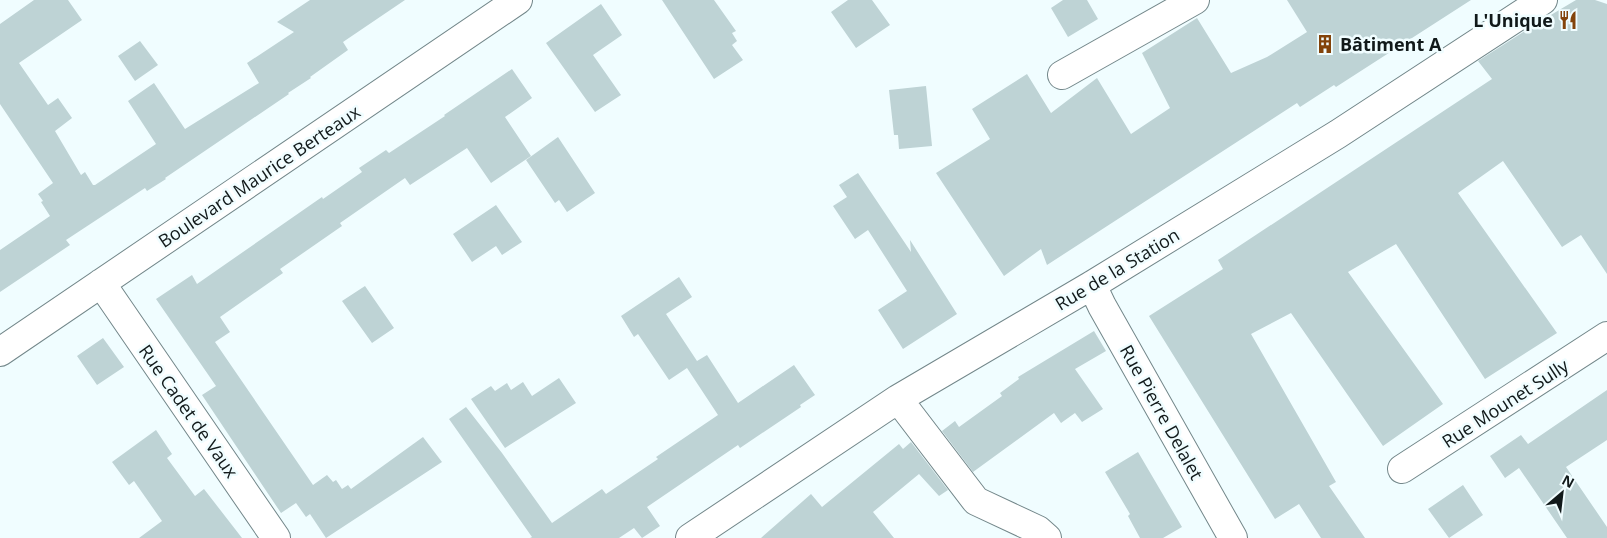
<svg xmlns="http://www.w3.org/2000/svg" width="1607" height="538" font-family="'Open Sans',sans-serif">
  <style>
    .building { fill: #bed3d5 }
    .lines { fill: none; stroke-linecap: round; stroke-linejoin: round }
    .minor-casing { stroke: #73878a; stroke-width: 30 }
    .minor { stroke: #fff; stroke-width: 28 }
    .labels { text-anchor: middle; dominant-baseline: central; stroke-width: 5; stroke-linejoin: round; paint-order: stroke }
    .poi-label { font-size: 18px; font-weight: bold; fill: #11191a; stroke: #f0fdff; text-anchor: end }
    .street-label { font-size: 18px; fill: #11191a; stroke: #f0fdff }
  </style>
  <rect width="100%" height="100%" fill="#f0fdff"/>
  <!-- building -->
  <path class="building" d="M34,0H68L82,20L19,63L48,105L58,98L72,118L55,131L81,175L85,172L93,185H95L156,144L128,101L154,83L185,129L259,83L247,63L294,32L277,22L310,0H405L343,42L348,50L310,77L311,78L288,93L289,94L165,178L166,179L147,191L145,188L66,240L70,245L0,292V250L50,216L41,202L43,201L38,194L53,183L0,104V24Z
    M662,0H714L736,31L732,33L737,41L732,45L743,60L714,79Z
    M848,0H872L890,25L856,48L831,12Z
    M1063,0H1087L1098,19L1068,37L1051,8Z
    M1287,0H1471L1336,87L1334,85L1300,107L1297,103L1047,265L1041,249L1004,276L936,173L990,139L972,109L1027,74L1051,113L1097,78L1131,134L1170,108L1142,53L1197,18L1231,73L1267,57L1307,32Z
    M1576,0H1595L1607,4V274L1581,235L1562,247L1503,161L1458,193L1557,333L1485,379L1396,244L1348,272L1443,404L1383,446L1291,313L1251,334L1336,482L1329,486L1365,538H1321L1299,504L1275,519L1149,316L1223,269L1218,260L1492,79L1478,61L1534,25Z
    M601,4L622,35L593,55L621,95L595,112L546,43Z
    M140,41L158,65L135,81L118,56Z
    M512,69L532,98L505,117L531,156L491,183L467,148L410,185L405,178L340,223L342,226L280,269L283,273L220,317L230,332L215,342L313,485L327,475L333,482L336,480L342,489L348,485L351,489L423,437L442,462L326,538L310,514L306,517L296,503L281,513L202,395L216,386L156,299L192,275L197,284L322,197L323,199L362,172L359,168L386,150L389,153L445,116L444,115Z
    M926,86L932,146L899,149L898,135H894L889,90Z
    M558,137L595,193L567,212L559,200L555,203L526,160Z
    M858,173L911,252L910,240L957,314L903,349L878,310L907,291L868,230L855,239L833,206L847,197L839,185Z
    M496,205L522,242L502,255L496,246L472,262L453,234Z
    M679,277L692,297L666,314L697,361L707,355L738,403L794,365L815,395L800,405L801,407L740,448L738,445L647,507L660,526L642,538L634,528L619,538H530L532,537L449,419L466,407L502,453L552,523L602,489L606,494L658,459L656,457L718,415L687,368L669,380L638,334L634,337L621,316Z
    M365,286L394,328L372,343L342,301Z
    M1094,331L1106,351L1075,369L1103,409L1082,422L1075,413L1061,423L1054,413L973,472L942,431L955,421L959,427L1002,396L1000,393L1019,379L1018,377Z
    M103,338L124,367L97,385L77,356Z
    M559,378L576,403L505,448L471,399L491,386L495,391L507,383L511,390L523,382L532,396Z
    M1607,390V440L1566,467L1607,527V538H1567L1519,468L1505,478L1490,456L1521,435L1528,444Z
    M156,430L172,454L167,458L195,496L204,489L242,538H139L162,521L134,481L129,485L112,462Z
    M911,442L948,490L939,496L919,474L873,512L894,538H761L811,494L822,507L899,444L903,449Z
    M1138,452L1182,527L1163,538H1140L1128,516L1130,514L1105,472Z
    M1463,485L1483,515L1449,538L1428,509Z"/>
  <g class="lines">
    <!-- minor casing -->
    <g class="minor-casing">
      <path id="minor" d="M1062,75L1195,0
        M101,283L276,538
        M1092,285L1102,306L1233,538
        M0,352L518,0
        M898,399L976,501L1038,530L1047,538
        M1402,469L1607,336
        M690,538L898,399L1092,285L1338,134L1543,0"/>
    </g>
    <!-- minor -->
    <use href="#minor" class="minor"/>
  </g>
  <!-- icons -->
  <defs>
    <g id="restaurant-bare" transform="scale(1.5)"><path d="M-5-6h1v4h1v-4h1v4h1v-4h1v5L-1.5 .5V6h-2V.5L-5-1ZM5-6V6H3V1.5H1.5Q1.5-4 5-6Z" fill="#83430a" stroke="#f0fdff" stroke-width="2.5" paint-order="stroke"/></g>
    <g id="building-bare" transform="scale(1.5)"><path d="M-4-6H4V6H1V3H-1V6H-4ZM-2.5-4.3h1.7v1.8h-1.7ZM.8-4.3h1.7v1.8H.8ZM-2.5-1h1.7V.8h-1.7ZM.8-1h1.7V.8H.8Z" fill="#83430a" stroke="#f0fdff" stroke-width="2.5" paint-order="stroke"/></g>
  </defs>
  <g fill-rule="evenodd">
    <use href="#restaurant-bare" x="1568" y="20"/>
    <use href="#building-bare" x="1325" y="44"/>
  </g>
  <g class="labels">
    <!-- poi labels -->
    <g class="poi-label">
      <text x="1553" y="20">L'Unique</text>
      <text x="1340" y="44" text-anchor="start">Bâtiment A</text>
    </g>
    <!-- street labels -->
    <g class="street-label">
      <text transform="translate(259 176) rotate(-34)">Boulevard Maurice Berteaux</text>
      <text transform="translate(1117 269) rotate(-31)">Rue de la Station</text>
      <text transform="translate(1505 403) rotate(-33)">Rue Mounet Sully</text>
      <text transform="translate(189 411) rotate(55)">Rue Cadet de Vaux</text>
      <text transform="translate(1162 412) rotate(61)">Rue Pierre Delalet</text>
    </g>
  </g>
  <!-- north arrow -->
  <g transform="translate(1562 493) rotate(28)" stroke="#f0fdff" stroke-width="4" paint-order="stroke">
  <path d="M0-4L9 19L0 12L-9 19Z" fill="#11191a"/>
  <text y="-8" font-size="14" font-weight="bold" text-anchor="middle" fill="#11191a">N</text>
  </g>
</svg>
